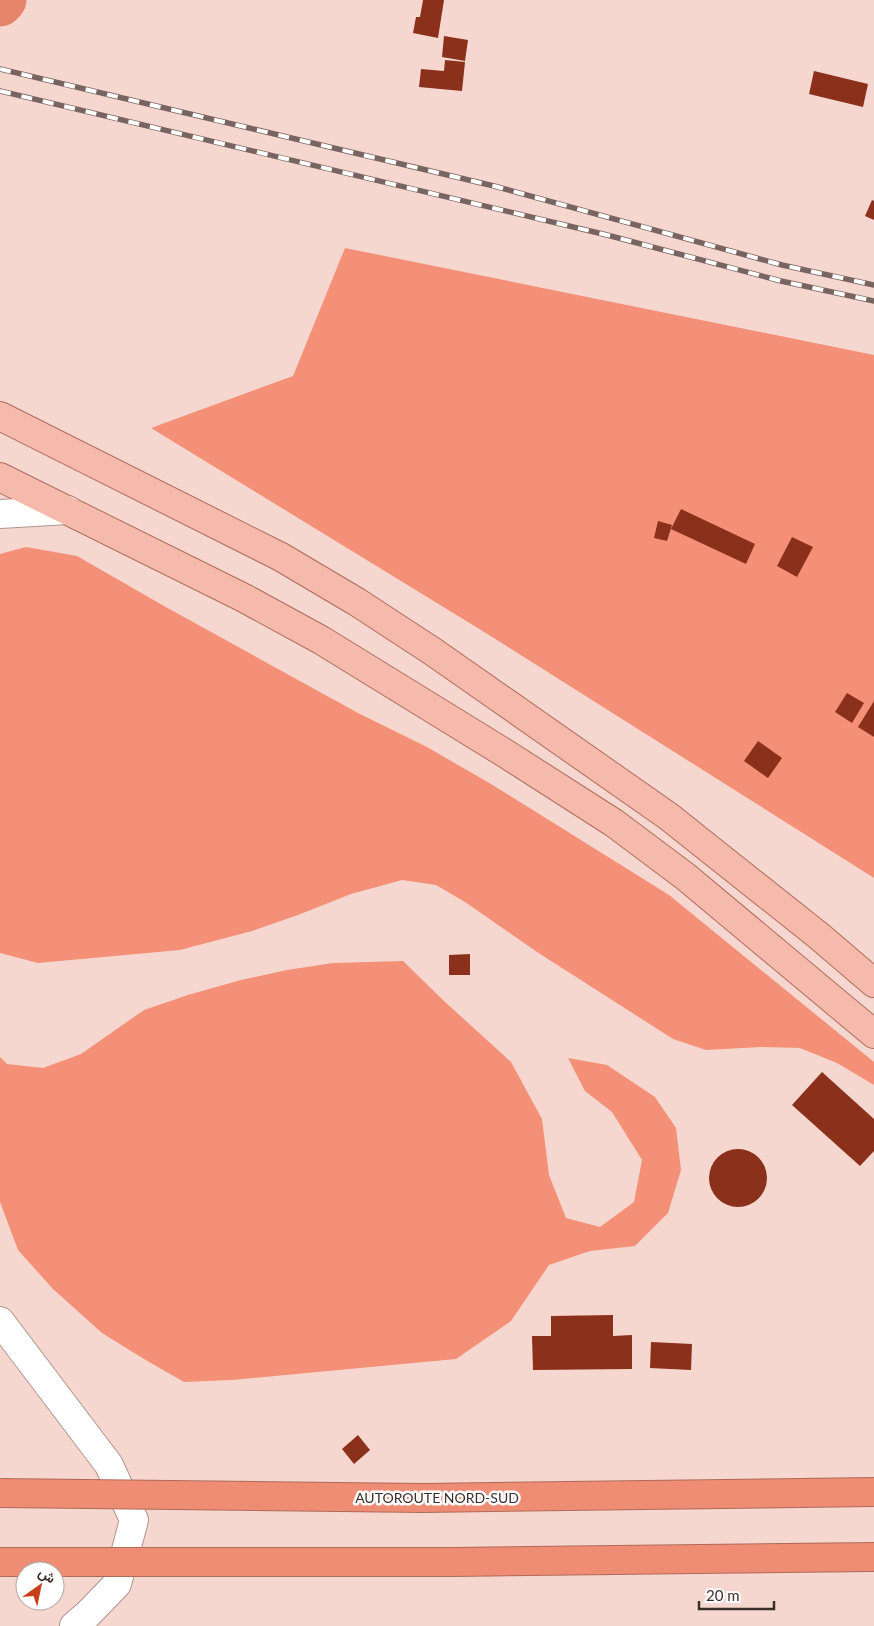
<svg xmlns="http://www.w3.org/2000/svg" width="874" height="1626" font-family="Lato,Vazirmatn,sans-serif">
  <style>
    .forest { fill: #f49078 }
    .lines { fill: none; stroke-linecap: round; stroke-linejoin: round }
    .river { stroke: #e6846c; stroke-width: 45 }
    .building { fill: #8a301b }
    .street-casing { stroke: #b1948d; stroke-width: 30 }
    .primary-casing { stroke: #af6b5a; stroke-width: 30 }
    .highway-casing { stroke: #af6b5a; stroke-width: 30 }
    .street { stroke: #fff; stroke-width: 28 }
    .primary { stroke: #f5baac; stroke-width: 28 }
    .highway { stroke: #ee8c74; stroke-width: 28 }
    .rail-casing { stroke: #786561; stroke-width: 5.5 }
    .rail { stroke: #fff; stroke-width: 4; stroke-dasharray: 11; stroke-linecap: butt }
    .highway-bridge-casing { stroke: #af6b5a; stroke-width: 30; stroke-linecap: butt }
    .highway-bridge { stroke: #ee8c74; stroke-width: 28 }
    .labels { text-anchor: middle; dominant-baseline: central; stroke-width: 5; stroke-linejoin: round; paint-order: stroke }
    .street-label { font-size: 14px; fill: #3a2e2b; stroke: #fff }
  </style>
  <rect width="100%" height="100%" fill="#f6d7cf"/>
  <!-- forest -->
  <path class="forest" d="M345,248L874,355V878L481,630L151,428L293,376Z
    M26,547L77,556L164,606L358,713L427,747L491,784L669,895L874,1062V1085L837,1063L800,1048L761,1047L706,1050L673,1039L537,952L465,902L436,885L402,880L351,894L298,915L252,931L180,950L38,963L0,953V554Z
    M403,961L444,1001L511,1062L542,1119L549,1175L566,1218L600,1227L634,1202L642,1160L612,1112L585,1091L568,1058L607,1065L655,1097L676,1128L681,1170L668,1213L635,1246L590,1251L549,1265L511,1321L456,1359L232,1380L184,1382L144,1359L102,1333L53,1289L18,1250L0,1202V1057L7,1064L43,1068L81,1054L144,1010L188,995L241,980L287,970L333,963Z"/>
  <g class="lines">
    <!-- river -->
    <path class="river" d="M0,4L4,0"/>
  </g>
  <!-- building -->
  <path class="building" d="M423,0H444L438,38L413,33L416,17H420Z
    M444,36L468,40L465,61L442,57Z
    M445,60L465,62L462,91L419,87L421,69L444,71Z
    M814,71L868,84L863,107L809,94Z
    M872,200L874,201V220L865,216Z
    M681,509L755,544L746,564L671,529Z
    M658,521L672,525L667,541L654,538Z
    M792,537L813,547L797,577L777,566Z
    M847,693L864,703L852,723L835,712Z
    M874,701V737L858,727Z
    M758,741L782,758L768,778L744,761Z
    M470,954V975H449V955Z
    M822,1072L874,1119V1151L860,1166L792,1105Z
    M709 1178a29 29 0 1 1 58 0a29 29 0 1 1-58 0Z
    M613,1315V1336L632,1335V1369L533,1370L532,1336H551V1316Z
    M651,1342L692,1344L691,1370L650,1368Z
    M358,1435L370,1450L354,1464L342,1449Z"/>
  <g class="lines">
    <!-- street casing -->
    <g class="street-casing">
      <path id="street" d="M0,514L68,510
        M0,1321L109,1465L134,1520L117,1584L88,1614L74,1626"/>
    </g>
    <!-- primary casing -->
    <g class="primary-casing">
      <path id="primary" d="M0,416L281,557L357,602L432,651L668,816L819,936L874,983
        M0,477L244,598L321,640L503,752L614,823L686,877L874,1034"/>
    </g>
    <!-- highway casing -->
    <g class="highway-casing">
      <path id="highway" d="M423,1498L874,1492
        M452,1562L874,1557"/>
    </g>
    <!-- street -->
    <use href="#street" class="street"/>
    <!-- primary -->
    <use href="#primary" class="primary"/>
    <!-- highway -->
    <use href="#highway" class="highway"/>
    <!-- rail casing -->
    <g class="rail-casing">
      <path id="rail" d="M0,69L494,186L782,265L874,285
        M0,91L607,235L781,281L874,301"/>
    </g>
    <!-- rail -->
    <use href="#rail" class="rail"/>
    <!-- highway-bridge casing -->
    <g class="highway-bridge-casing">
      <path id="highway-bridge" d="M0,1493L423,1498
        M0,1562H452"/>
    </g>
    <!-- highway-bridge -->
    <use href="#highway-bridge" class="highway-bridge"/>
  </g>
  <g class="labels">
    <!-- street labels -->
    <g class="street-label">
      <text x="437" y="1497">AUTOROUTE NORD-SUD</text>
    </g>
  </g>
  <!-- north arrow -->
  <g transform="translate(40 1586) rotate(33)"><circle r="24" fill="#ffffff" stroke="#b0abaa"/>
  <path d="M0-4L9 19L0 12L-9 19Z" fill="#c83e1b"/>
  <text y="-8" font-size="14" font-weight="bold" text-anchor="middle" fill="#3a2e2b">ش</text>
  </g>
  <!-- scale -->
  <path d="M699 1601v8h75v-8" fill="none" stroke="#3a2e2b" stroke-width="2.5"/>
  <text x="706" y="1601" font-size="15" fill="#3a2e2b" stroke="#ffffff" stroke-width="4" paint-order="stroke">20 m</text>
</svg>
